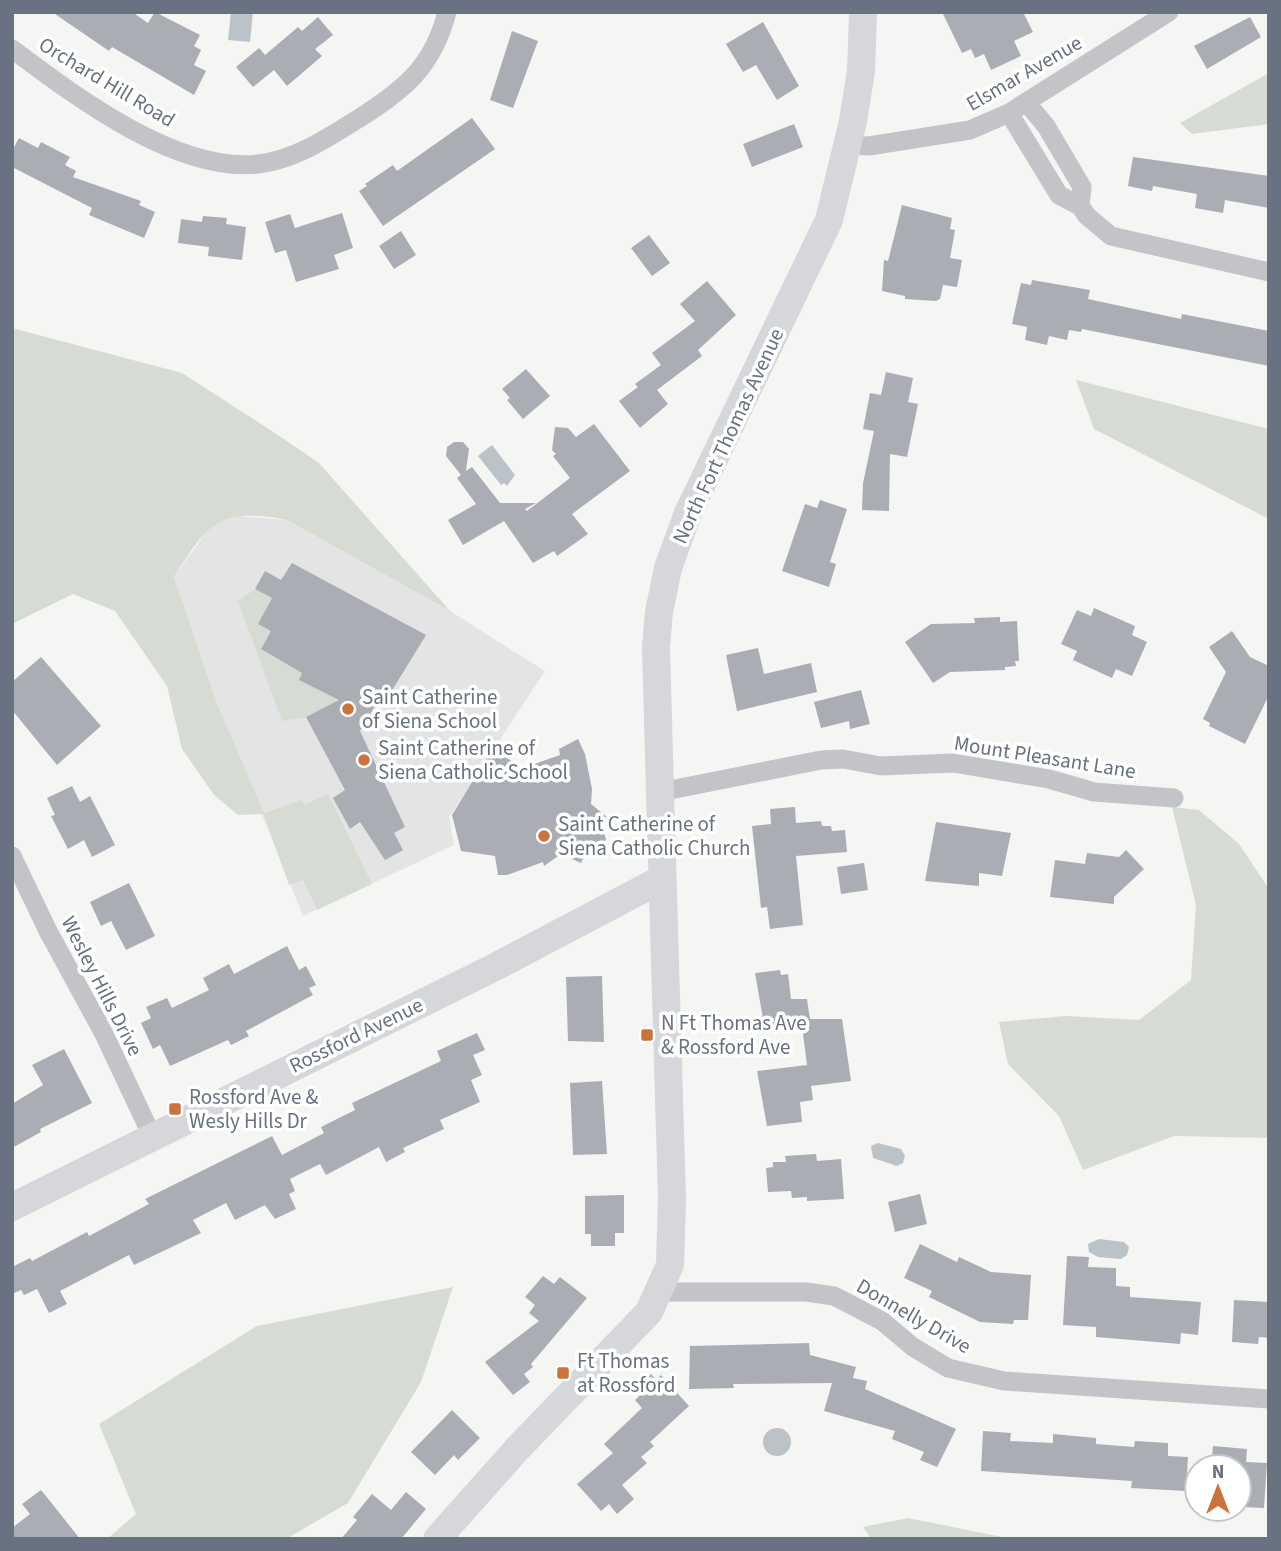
<svg xmlns="http://www.w3.org/2000/svg" width="1281" height="1551" font-family="'Source Sans 3',sans-serif">
  <style>
    .built { fill: #e3e4e3 }
    .green { fill: #d6dcd4 }
    .water { fill: #bcc3c8 }
    .building { fill: #aaaeb4 }
    .lines { fill: none; stroke-linecap: round; stroke-linejoin: round }
    .street { stroke: #c2c4c7; stroke-width: 19 }
    .secondary { stroke: #d5d7db; stroke-width: 28 }
    .poi-dot { fill: #cb733d; stroke: #fff; stroke-width: 2.5 }
    .labels { text-anchor: middle; dominant-baseline: central; stroke-width: 7; stroke-linejoin: round; paint-order: stroke }
    .street-label { font-size: 21px; fill: #687280; stroke: #fff }
    .poi-label { font-size: 21px; fill: #687280; stroke: #fff; text-anchor: start }
  </style>
  <rect width="100%" height="100%" fill="#f5f5f3"/>
  <!-- built -->
  <path class="built" d="M237,516L287,520L450,611L545,671L449,817L454,845L303,916L218,706L174,577L211,525Z"/>
  <!-- green -->
  <path class="green" d="M1269,73V124L1192,134L1180,123Z
    M12,328L182,373L275,433L319,463L450,611L287,520C219,507 208,523 174,577L218,706L264,813L302,800L304,805L328,794L372,884L317,910L303,880L289,885L264,814L238,815L214,795L182,749L167,686L115,611L73,594L12,624Z
    M1076,380L1269,429V519L1094,429Z
    M255,589L272,598L258,624L271,631L261,649L302,673L300,681L344,698L306,717L282,721L238,601Z
    M1172,807L1199,810L1239,844L1269,889V1138L1174,1136L1083,1170L1059,1116L1008,1064L999,1022L1066,1016L1139,1020L1191,980L1196,905Z
    M453,1287L421,1382L348,1503L286,1539H107L136,1514L99,1424L257,1326Z
    M908,1518L1012,1539H871L863,1527Z"/>
  <!-- water -->
  <path class="water" d="M231,12H253L250,42L228,40Z
    M492,445L515,475L507,486L504,483L501,485L478,456Z
    M878,1143L901,1149L905,1156L903,1163L897,1166L873,1158L871,1146Z
    M1099,1239L1124,1242L1129,1247L1127,1255L1121,1259L1098,1257L1089,1252L1088,1244Z
    M763 1442a14 14 0 1 1 28 0a14 14 0 1 1-28 0Z"/>
  <!-- building -->
  <path class="building" d="M52,12H132L148,23L155,12L200,35L194,46L201,50L194,65L206,71L194,95L112,47L109,51Z
    M942,12H1023L1033,32L1014,41L1021,56L991,70L984,54L975,58L971,49L962,53Z
    M318,17L333,35L315,49L322,56L287,86L274,70L253,87L236,67L259,48L265,55L298,27L302,31Z
    M1250,17L1261,37L1207,69L1194,46Z
    M763,22L799,86L777,100L756,65L743,72L726,44Z
    M512,31L538,41L513,108L490,100Z
    M472,118L495,149L383,226L359,191L367,186L365,184L393,165L397,171Z
    M794,124L803,147L752,167L743,144Z
    M19,138L38,148L41,142L70,157L65,165L76,171L73,177L141,201L139,205L155,212L144,238L89,215L92,208L12,167V151Z
    M1133,157L1269,176V208L1225,200L1223,213L1195,208L1197,194L1153,186L1152,191L1128,186Z
    M902,205L952,218L950,229L955,230L950,258L962,260L957,287L943,285L940,299L936,301L905,299V296L882,291L884,260L888,261Z
    M342,213L353,248L334,255L339,269L296,282L286,250L275,253L265,222L290,214L295,228Z
    M203,216L227,218L226,224L246,227L242,260L208,256L209,247L178,243L181,219L202,222Z
    M401,231L416,255L394,269L379,246Z
    M649,235L670,263L652,276L631,248Z
    M1032,280L1090,290L1088,299L1181,319L1182,314L1269,331V366L1082,329L1081,332L1069,330L1067,340L1049,336L1047,345L1025,340L1027,327L1012,324L1021,283L1031,285Z
    M707,281L736,315L698,350L702,356L657,390L668,404L640,428L619,401L638,387L635,384L661,365L652,353L695,321L680,304Z
    M526,369L550,396L523,419L507,400L510,398L502,389Z
    M886,372L913,378L908,402L918,404L907,457L890,454L889,511L862,510L863,483L874,431L863,429L870,393L881,395Z
    M594,424L630,471L572,514L588,534L557,556L554,551L533,563L504,521L463,545L448,520L476,504L457,478L461,475L446,456L447,447L454,442H463L469,449L466,471L472,467L500,503H536L525,509L527,511L570,478L553,456L556,454L552,450L555,427L568,428L576,437Z
    M820,500L847,509L830,562L836,564L829,587L782,571L805,504L817,508Z
    M292,563L426,635L383,705L378,701L360,731L405,827L394,833L403,850L385,860L360,822L350,829L333,798L345,790L306,717L339,700L299,680L302,673L261,649L271,631L258,624L272,598L255,589L265,571L281,580Z
    M1094,608L1135,626L1132,635L1147,642L1132,676L1116,669L1112,678L1073,660L1077,651L1061,644L1077,610L1091,616Z
    M1000,617V622L1017,621L1019,661H1015L1016,666L1005,667V670L950,672L933,683L905,642L931,624L975,623L974,618Z
    M1232,631L1250,657L1269,666V695L1245,744L1209,726L1210,723L1203,719L1226,672L1209,647Z
    M758,648L764,674L811,663L817,692L737,711L726,655Z
    M41,657L101,726L57,765L12,710V682Z
    M861,690L870,724L850,729L849,721L821,728L814,702Z
    M578,739L585,754L592,789L591,804L607,817L602,826L606,839L601,850L585,854L581,863L561,854L544,866L543,862L507,875H498L495,856L461,851L452,815L492,749L523,768L560,755L559,749Z
    M72,786L80,802L90,796L115,845L92,857L84,840L68,849L51,816L55,815L47,798Z
    M795,807L796,823L821,821L822,826H831L832,831L845,830L847,852L796,856L803,925L770,929L767,907L761,908L752,826L771,824L770,809Z
    M936,822L1011,833L1002,876L979,873V886L925,881Z
    M1126,850L1144,869L1114,897V904L1050,897L1055,860L1085,864L1087,853L1119,857Z
    M864,863L868,890L841,894L837,867Z
    M129,883L155,936L126,950L111,921L101,926L90,902Z
    M287,946L299,970L306,966L316,985L309,988L313,995L246,1031L249,1036L231,1045L228,1040L170,1066L160,1045L153,1049L141,1023L151,1018L146,1007L167,998L172,1008L209,990L203,978L229,964L234,974Z
    M780,970L781,975L788,974L791,999H807L810,1019H842L851,1081L811,1086L813,1100L800,1102L802,1122L767,1126L757,1071L807,1065L802,1026L765,1030L755,973Z
    M602,976L604,1042L568,1041L566,977Z
    M477,1033L485,1050L473,1055L482,1075L471,1080L480,1102L440,1120L444,1129L403,1148L405,1152L386,1162L379,1147L326,1175L320,1164L290,1179L295,1191L289,1194L296,1209L275,1219L265,1205L235,1220L226,1203L193,1220L201,1233L134,1265L129,1255L60,1291L67,1304L49,1313L37,1289L24,1295L21,1290L12,1294V1267L30,1258L32,1261L87,1232L89,1236L149,1204L145,1199L272,1136L282,1155L324,1133L321,1127L355,1110L352,1103L441,1061L437,1051Z
    M64,1049L92,1103L40,1129L41,1132L12,1148V1104L43,1085L32,1065Z
    M602,1081L607,1154L573,1155L570,1083Z
    M816,1154L817,1161L841,1159L844,1199L807,1201V1197L792,1198L791,1191L768,1192L766,1168L773,1167V1162H786L785,1156Z
    M920,1194L927,1224L895,1232L888,1202Z
    M624,1195V1233H615V1246H591V1234H585V1196Z
    M920,1244L957,1262L959,1257L991,1272L1031,1275L1028,1320H1014L1013,1324L980,1322L929,1297L932,1291L904,1278Z
    M1067,1256L1089,1257L1088,1267L1116,1268V1286L1130,1287V1297L1201,1302L1198,1335L1181,1333L1180,1344L1096,1337V1327L1063,1325Z
    M543,1276L554,1284L560,1277L587,1298L531,1364L533,1367L524,1374L530,1382L513,1395L485,1362L539,1321L529,1313L535,1305L525,1297Z
    M1234,1300L1269,1302V1338L1259,1337L1258,1344L1232,1342Z
    M809,1343L810,1355L856,1367L853,1378L867,1381L865,1389L956,1429L937,1467L920,1460L924,1452L892,1439L895,1431L824,1411L832,1383L733,1384L734,1388L689,1389L690,1346Z
    M651,1374L656,1380L661,1375L689,1406L650,1442L654,1446L641,1457L647,1463L622,1485L634,1499L617,1514L609,1504L601,1511L577,1484L613,1453L604,1444L642,1408L635,1400L640,1395L634,1389Z
    M452,1410L480,1438L458,1460L454,1455L435,1475L411,1452Z
    M983,1431L1011,1433L1010,1441L1053,1443V1434L1096,1438V1444L1134,1447L1135,1441L1168,1443V1456L1188,1457L1186,1491L1131,1488L1132,1481L981,1471Z
    M1213,1446L1247,1449L1246,1462L1267,1463L1264,1508L1243,1507V1495H1239V1467H1211Z
    M41,1490L50,1501L80,1539H12V1528L30,1514L22,1504Z
    M406,1492L426,1509L401,1539H341L357,1520L353,1517L372,1494L391,1510Z"/>
  <g class="lines">
    <!-- street -->
    <path class="street" d="M12,49C75,96 176,173 258,164C294,160 328,138 358,119C404,90 433,67 447,12
      M1026,102L1046,126L1082,187L1080,206
      M1009,113L1059,195L1080,206L1087,216L1111,236L1269,272
      M849,145L869,146L970,130L1009,113L1169,12
      M660,792L821,760L843,759L881,766L953,763L1049,779L1094,792L1174,798
      M12,856L48,931L104,1034L152,1136
      M661,1292H806L834,1296L882,1321L913,1347L948,1368L1004,1381L1269,1399"/>
    <!-- secondary -->
    <path class="secondary" d="M12,1207L497,966L662,879
      M437,1539L518,1448L649,1312L670,1265L672,1199L660,792L656,647L659,612L668,568L688,513L829,220L853,121L861,71L863,12"/>
  </g>
  <!-- markers -->
  <g class="poi-dot">
    <circle cx="348" cy="709" r="7"/>
    <circle cx="364" cy="760" r="7"/>
    <circle cx="544" cy="836" r="7"/>
    <rect x="640" y="1028" width="14" height="14" rx="3.5"/>
    <rect x="168" y="1102" width="14" height="14" rx="3.5"/>
    <rect x="556" y="1366" width="14" height="14" rx="3.5"/>
  </g>
  <g class="labels">
    <!-- street labels -->
    <g class="street-label">
      <text transform="translate(1024 73) rotate(-30)">Elsmar Avenue</text>
      <text transform="translate(107 82) rotate(31)">Orchard Hill Road</text>
      <text transform="translate(728 436) rotate(-65)">North Fort Thomas Avenue</text>
      <text transform="translate(1045 757) rotate(9)">Mount Pleasant Lane</text>
      <text transform="translate(102 986) rotate(63)">Wesley Hills Drive</text>
      <text transform="translate(356 1035) rotate(-26)">Rossford Avenue</text>
      <text transform="translate(914 1316) rotate(30)">Donnelly Drive</text>
    </g>
    <!-- poi labels -->
    <g class="poi-label">
      <text x="362" y="697">Saint Catherine<tspan x="362" dy="24">of Siena School</tspan></text>
      <text x="378" y="748">Saint Catherine of<tspan x="378" dy="24">Siena Catholic School</tspan></text>
      <text x="558" y="824">Saint Catherine of<tspan x="558" dy="24">Siena Catholic Church</tspan></text>
      <text x="661" y="1023">N Ft Thomas Ave<tspan x="661" dy="24">&amp; Rossford Ave</tspan></text>
      <text x="189" y="1097">Rossford Ave &amp;<tspan x="189" dy="24">Wesly Hills Dr</tspan></text>
      <text x="577" y="1361">Ft Thomas<tspan x="577" dy="24">at Rossford</tspan></text>
    </g>
  </g>
  <!-- border -->
  <rect width="1281" height="1551" fill="none" stroke="#687280" stroke-width="28"/>
  <!-- north arrow -->
  <g transform="translate(1218 1488)"><circle r="33" fill="#ffffff" stroke="#c3c7cc" stroke-width="2"/>
  <path d="M0-5L12 26L0 18L-12 26Z" fill="#cb733d"/>
  <text y="-10" font-size="19" font-weight="bold" text-anchor="middle" fill="#687280">N</text>
  </g>
</svg>
